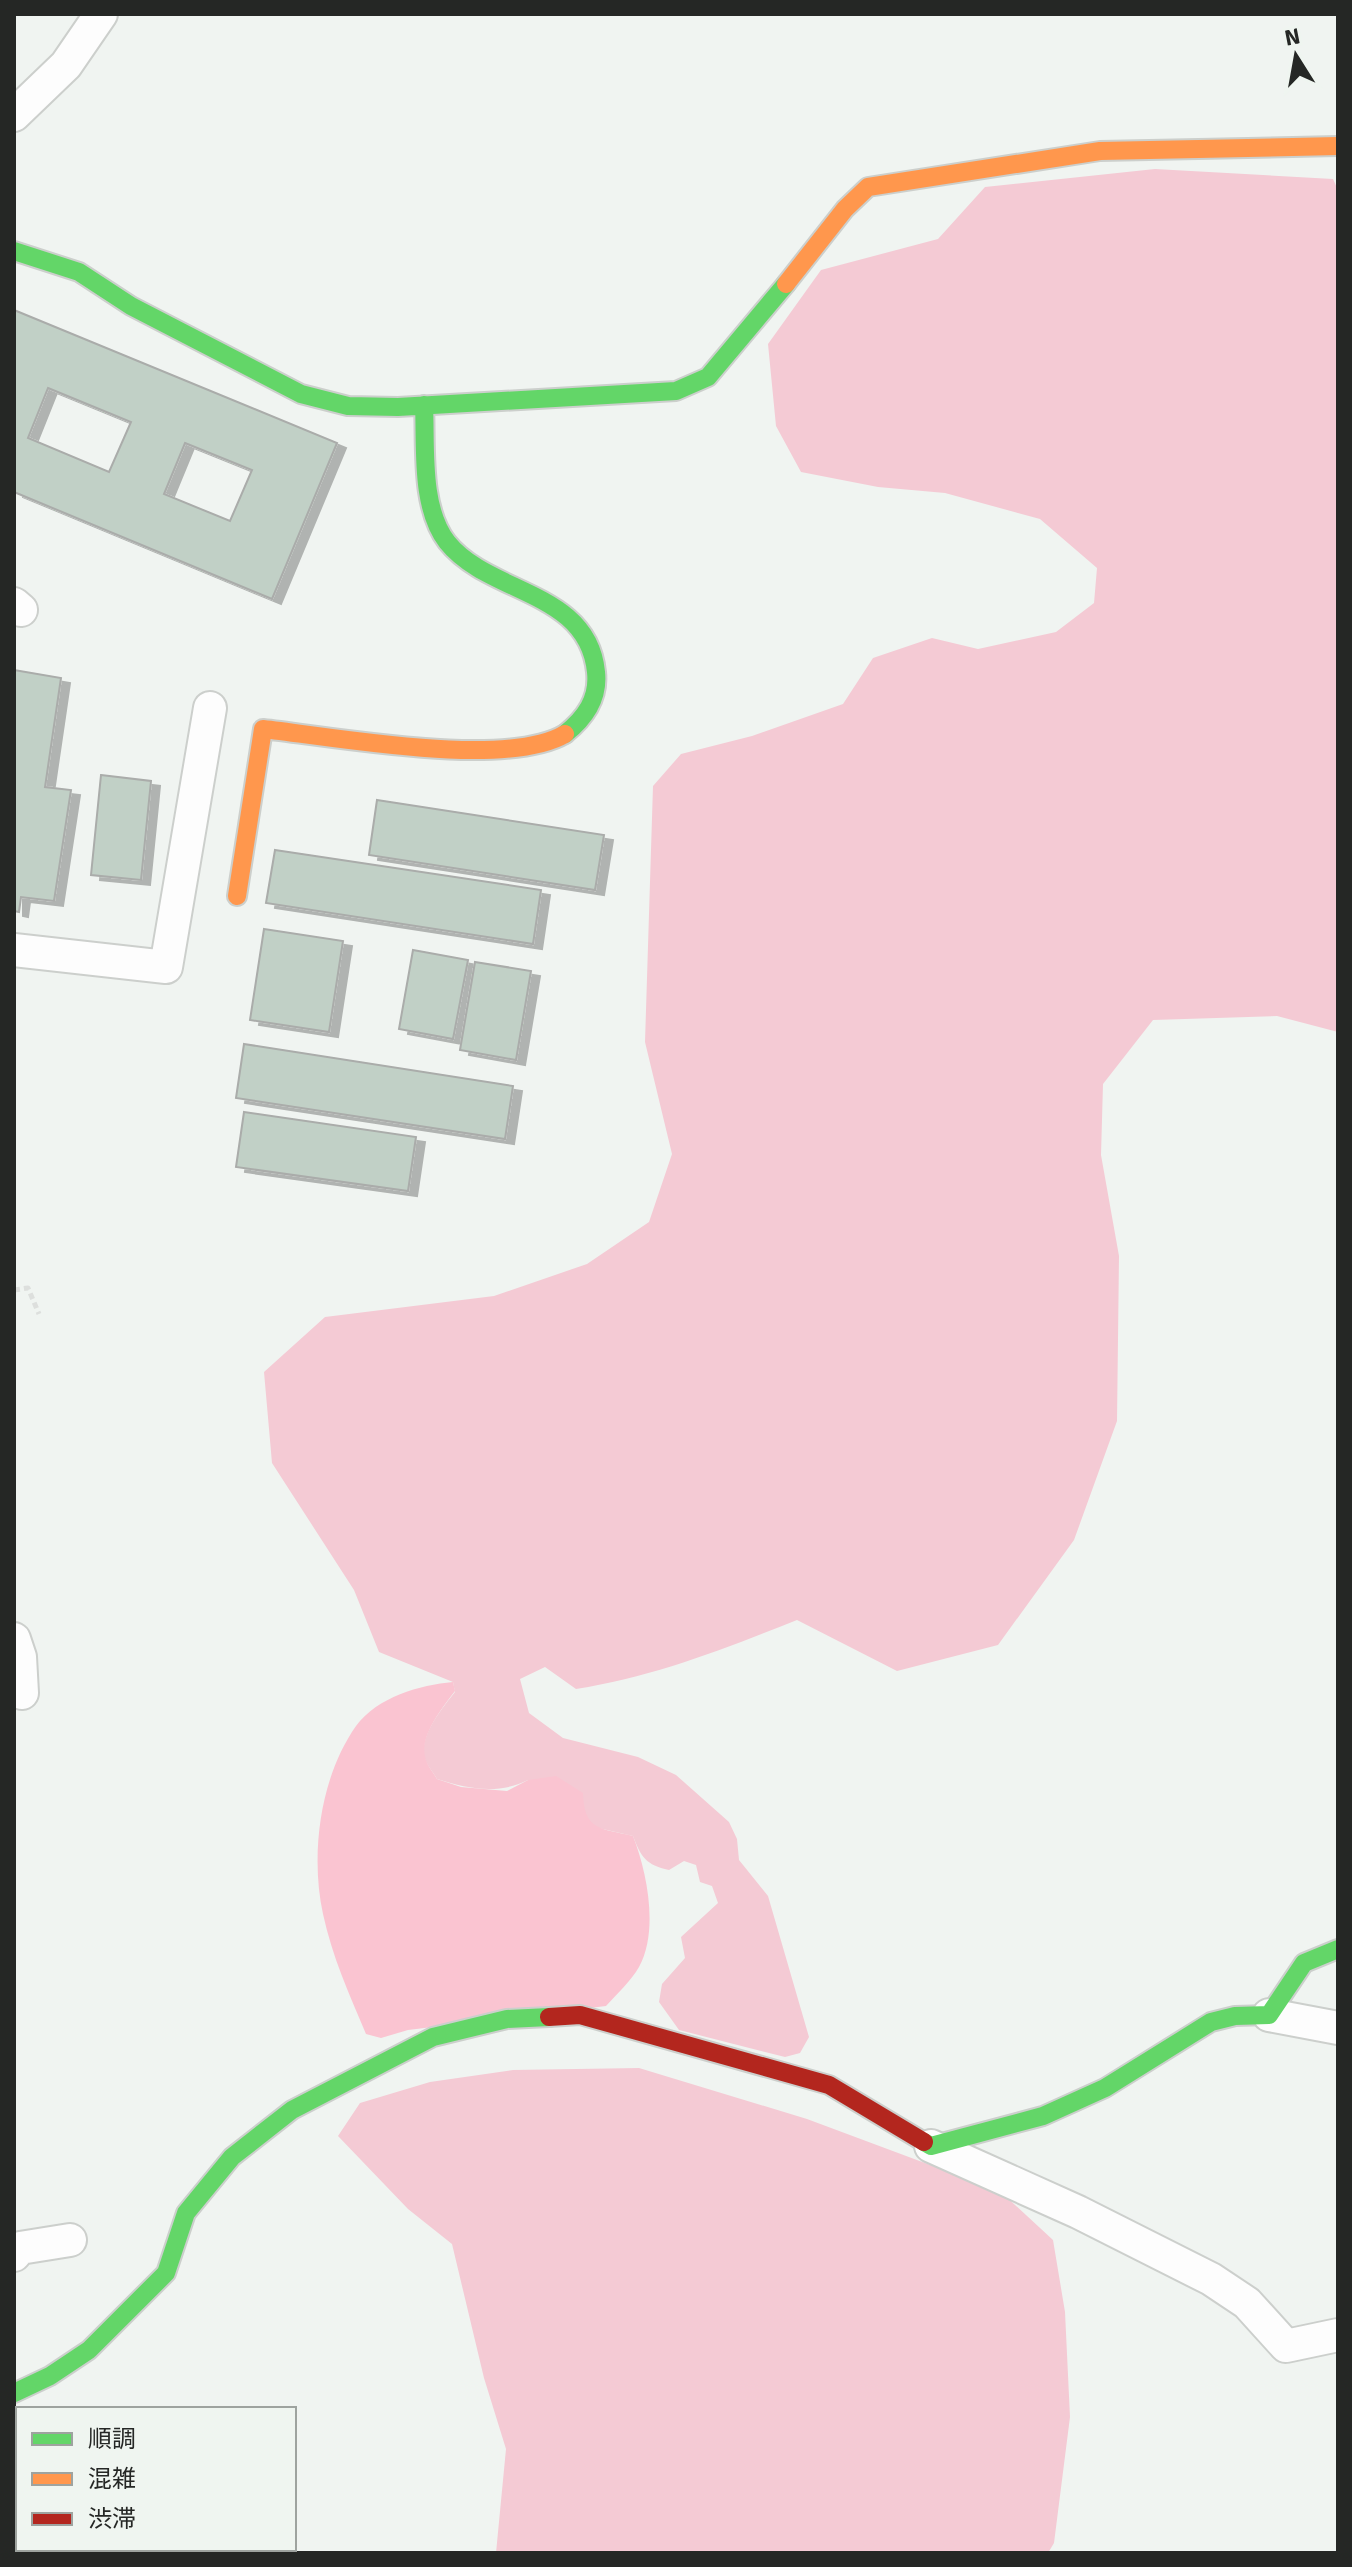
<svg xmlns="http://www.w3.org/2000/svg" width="1352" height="2567" font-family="Signika,'Noto Sans JP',sans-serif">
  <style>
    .forest { fill: #f4cad4 }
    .water { fill: #fac4d1 }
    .building { fill: #c1d0c6; stroke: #aaacaa; stroke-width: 2; fill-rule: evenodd; filter: url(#shadow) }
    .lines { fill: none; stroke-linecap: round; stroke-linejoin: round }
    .street-casing { stroke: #cccfcc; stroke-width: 36 }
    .fast-casing { stroke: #cccfcc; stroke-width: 22 }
    .slow-casing { stroke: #cccfcc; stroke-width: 22 }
    .jam-casing { stroke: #cccfcc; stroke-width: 22 }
    .path { stroke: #dddfdd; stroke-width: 5; stroke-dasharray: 6 4; stroke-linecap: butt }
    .street { stroke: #fdfdfd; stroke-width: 32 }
    .fast { stroke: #63d668; stroke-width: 18 }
    .slow { stroke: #ff974d; stroke-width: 18 }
    .jam { stroke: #b3261e; stroke-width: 18 }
  </style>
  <defs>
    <filter id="shadow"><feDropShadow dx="9" dy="5" stdDeviation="0" flood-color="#0004"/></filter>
  </defs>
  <rect width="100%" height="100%" fill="#f0f4f1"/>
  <!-- forest -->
  <path class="forest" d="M1155,169L1333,179L1338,190V1032L1277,1016L1153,1020L1103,1084L1101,1155L1119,1256L1117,1421L1074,1540L998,1645L897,1671L797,1620C724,1649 654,1677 576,1689L545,1667L520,1679L529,1713L563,1738L638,1757L676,1775L729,1822L737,1839L739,1860L768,1896L809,2037L800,2053L785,2057L679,2030L659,2002L662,1984L685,1958L681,1937L718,1903L712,1886L700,1882L696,1865L684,1861L669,1870C646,1865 641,1857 633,1836L594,1827L583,1813L528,1780C498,1795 469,1789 437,1779C433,1772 426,1764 424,1756C420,1735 443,1707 455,1692L453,1682L379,1652L354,1590L272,1463L264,1372L325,1317L494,1296L587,1264L649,1222L672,1154L645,1042L653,786L681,754L752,736L843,704L873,658L932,638L978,649L1056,632L1094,603L1097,568L1040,519L945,493L878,487L801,472L776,426L768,344L821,270L938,239L985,187Z
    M639,2068L807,2119L1000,2191L1053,2240L1065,2312L1070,2417L1054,2543L1048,2553H496L506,2449L484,2378L452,2244L408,2209L338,2136L360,2103L430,2082L513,2070Z"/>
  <!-- water -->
  <path class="water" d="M453,1682L455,1691C443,1707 420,1735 425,1756C426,1764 433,1772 437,1779L461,1787L507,1791L528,1780L556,1776L583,1793C584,1831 601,1828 633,1836C647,1872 659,1931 639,1967C631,1981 617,1994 606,2006L408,2030L381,2038L366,2034C349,1994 332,1956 323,1914C310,1854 320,1777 356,1726C377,1697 420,1685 453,1682Z"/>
  <!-- building -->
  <path class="building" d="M14,310L337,443L272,599L14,492ZM48,388L131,422L109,472L28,438ZM185,443L252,470L230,521L164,494Z
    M14,670L61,678L45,787L71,790L54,901L21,897L19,912L14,911Z
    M101,775L151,781L141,880L91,875Z
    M377,800L604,835L595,890L369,855Z
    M275,850L541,890L533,944L266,903Z
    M264,929L343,941L329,1032L250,1020Z
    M413,950L468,960L453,1039L399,1029Z
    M475,962L531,971L516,1060L460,1050Z
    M244,1044L513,1086L505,1139L236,1098Z
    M244,1112L416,1137L408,1191L236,1167Z"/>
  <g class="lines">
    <!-- street casing -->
    <g class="street-casing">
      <path id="street" d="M14,115L66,65L101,14
        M14,604L21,610
        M14,950L166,967L210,708
        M14,1639L20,1657L22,1693
        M1269,2015L1338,2028
        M931,2146L1078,2212L1211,2279L1247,2303L1286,2346L1338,2335
        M14,2255L20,2248L70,2240"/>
    </g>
    <!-- fast casing -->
    <g class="fast-casing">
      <path id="fast" d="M14,251L79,272L131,306L301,394L348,406L398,407L676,391L708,377L786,284
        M424,405C426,446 420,507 447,542C489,595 588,590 596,672C599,699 585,718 565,734
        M924,2142L931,2146L1043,2116L1105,2088L1211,2022L1235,2016L1269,2015L1304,1963L1338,1949
        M14,2393L50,2376L89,2350L166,2273L186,2213L232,2157L292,2110L433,2037L507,2019L549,2017"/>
    </g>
    <!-- slow casing -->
    <g class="slow-casing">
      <path id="slow" d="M786,284L845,209L868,187L1100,151L1338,146
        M237,896L263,729C335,737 506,769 565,734"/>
    </g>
    <!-- jam casing -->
    <g class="jam-casing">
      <path id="jam" d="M549,2017L580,2015L829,2085L924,2142"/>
    </g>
    <!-- path -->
    <path class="path" d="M14,1290L28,1288L39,1314"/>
    <!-- street -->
    <use href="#street" class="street"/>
    <!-- fast -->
    <use href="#fast" class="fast"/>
    <!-- slow -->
    <use href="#slow" class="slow"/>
    <!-- jam -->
    <use href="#jam" class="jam"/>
  </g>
  <!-- border -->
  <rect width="1352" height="2567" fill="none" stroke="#252725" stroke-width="32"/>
  <!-- legend -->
  <rect x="16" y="2407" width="280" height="144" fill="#eff5f0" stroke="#9ea39f" stroke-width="2"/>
  <rect x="32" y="2433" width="40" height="12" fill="#63d668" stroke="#9ea39f" stroke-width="2"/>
  <text x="88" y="2447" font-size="24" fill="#252725">順調</text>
  <rect x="32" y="2473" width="40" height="12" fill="#ff974d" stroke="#9ea39f" stroke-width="2"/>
  <text x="88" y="2487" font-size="24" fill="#252725">混雑</text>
  <rect x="32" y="2513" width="40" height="12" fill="#b3261e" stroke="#9ea39f" stroke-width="2"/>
  <text x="88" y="2527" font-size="24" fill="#252725">渋滞</text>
  <!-- north arrow -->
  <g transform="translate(1296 56) rotate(349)" stroke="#eff5f0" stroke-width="6" paint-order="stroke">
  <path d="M0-6L14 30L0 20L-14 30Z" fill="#252725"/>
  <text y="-12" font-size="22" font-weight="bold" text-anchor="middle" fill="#252725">N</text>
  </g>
</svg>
